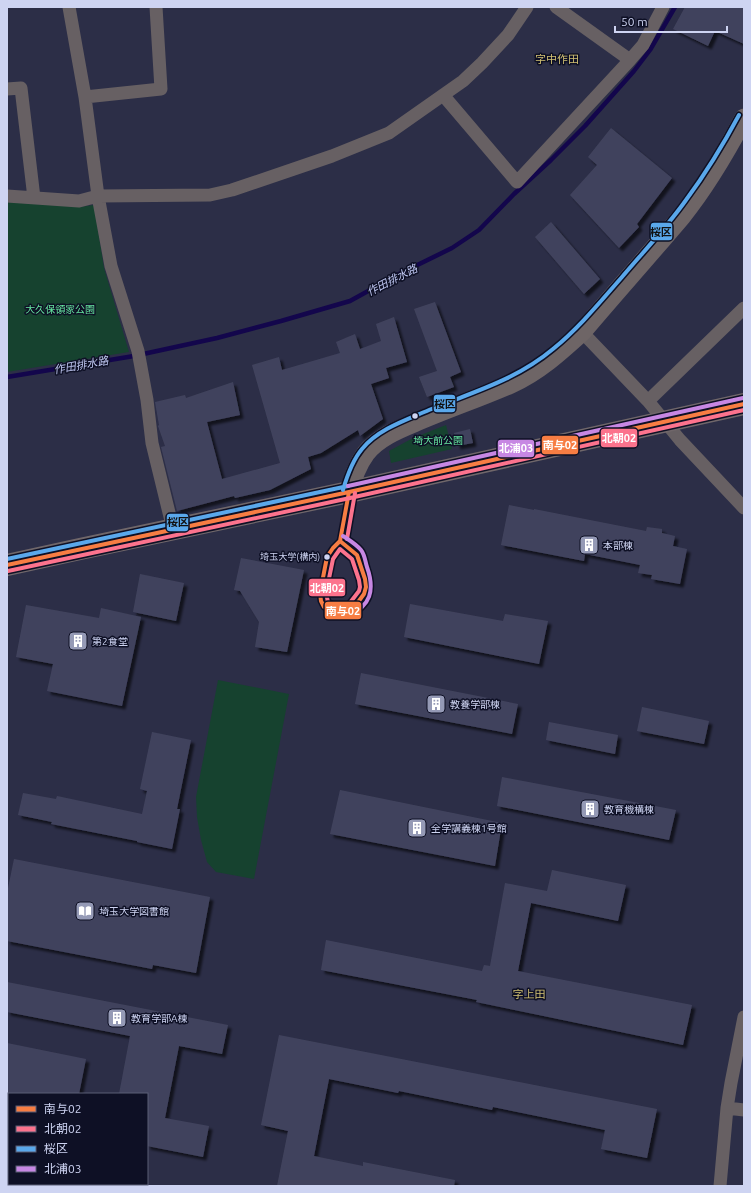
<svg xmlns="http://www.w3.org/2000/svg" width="751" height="1193" font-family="Ubuntu,'Noto Sans JP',sans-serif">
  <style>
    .green { fill: #16422f }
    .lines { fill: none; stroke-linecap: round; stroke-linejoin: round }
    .stream { stroke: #13064c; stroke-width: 4.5 }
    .building { fill: #41435d; filter: url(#shadow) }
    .minor { stroke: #676063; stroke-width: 13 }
    .secondary { stroke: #6e6566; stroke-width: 19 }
    .trunk { stroke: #70676a; stroke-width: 22 }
    .bus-1-casing { stroke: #0e1025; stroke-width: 7 }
    .bus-2-casing { stroke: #0e1025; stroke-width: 7 }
    .bus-3-casing { stroke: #0e1025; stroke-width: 7 }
    .bus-4-casing { stroke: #0e1025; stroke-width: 7 }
    .bus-1 { stroke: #f77d43; stroke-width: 4 }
    .bus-2 { stroke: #fc738d; stroke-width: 4 }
    .bus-3 { stroke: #5aa8eb; stroke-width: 4 }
    .bus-4 { stroke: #c787e3; stroke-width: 4 }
    .bus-dot { fill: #ced4f2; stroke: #0e1025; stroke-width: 1.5 }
    .labels { text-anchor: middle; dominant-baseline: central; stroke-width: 3; stroke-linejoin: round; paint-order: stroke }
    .bus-label { font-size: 9px; fill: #ced4f2; stroke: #0e1025; text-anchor: end }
    .park-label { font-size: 10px; fill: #66e6a0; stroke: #0e1025 }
    .poi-label { font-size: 10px; fill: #ced4f2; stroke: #0e1025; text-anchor: start }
    .neighbourhood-label { font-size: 11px; fill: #d1c072; stroke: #0e1025 }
    .water-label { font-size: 11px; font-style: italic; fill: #c0c8f3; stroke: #0e1025 }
    .line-badge { stroke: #0e1025; stroke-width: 1.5 }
    .badge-label { font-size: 11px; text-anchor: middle; font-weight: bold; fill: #fff }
    .pale-badge-label { font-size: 11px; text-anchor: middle; font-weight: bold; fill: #111 }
  </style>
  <defs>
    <filter id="shadow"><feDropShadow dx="3.5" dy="3.5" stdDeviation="1" flood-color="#0009"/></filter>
  </defs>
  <rect width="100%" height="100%" fill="#2c2e47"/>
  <!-- green -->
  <path class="green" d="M7,202L79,207L94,205L104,268L129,352L7,372Z
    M446,425L452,449L391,463L389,451L413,438Z
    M218,680L289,694L254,879L216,872L207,862L201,840L197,817L196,797Z"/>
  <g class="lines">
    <!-- stream -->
    <path class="stream" d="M7,377L134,356L217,338L281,321L350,301L399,274L452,248L479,230L514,194L551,160L585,126L634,71L650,50L675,7"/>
  </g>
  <!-- building -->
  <path class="building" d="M685,7H744V44L715,31L708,46L673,29Z
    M611,128L672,178L637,224L639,227L619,248L570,195L597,165L588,157Z
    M551,222L600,279L584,294L535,237Z
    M435,302L461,372L450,377L454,387L427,397L419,377L437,371L414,309Z
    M394,317L407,362L386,368L389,378L371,384L383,419L360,436L358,430L321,453L308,457L311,469L270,490L235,498L234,496L177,511L161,447L165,446L158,426L159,425L155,402L185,395L186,398L233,382L240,415L207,422L222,479L280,463L252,365L279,357L282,370L340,353L336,342L355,334L360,349L381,341L376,324Z
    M470,429L473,443L457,446L454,433Z
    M509,505L534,510V509L646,531L647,527L662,529V533L675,536L673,546L687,549L680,584L651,579L652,575L638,573L640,565L585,554L584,561L501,545Z
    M241,558L304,570L287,652L255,647L259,622L240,591L234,590Z
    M140,574L184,583L176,621L133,612Z
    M410,604L503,621L505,614L548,621L539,664L404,637Z
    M26,605L99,618L101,608L141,617L122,706L47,691L53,664L16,657Z
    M361,673L518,704L512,734L355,704Z
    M642,707L709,721L704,744L637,731Z
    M549,722L618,735L615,754L546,740Z
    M152,732L191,740L177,809H180L172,849L137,842V841L51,824L52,822L18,815L23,793L56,799L57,796L142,814L147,791L140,789Z
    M502,777L676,810L669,840L497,806Z
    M340,790L502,823L495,866L330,834Z
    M14,859L210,897L196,973L153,965L152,969L7,941V893Z
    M552,870L626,885L618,921L531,903L518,971L692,1005L683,1045L476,1002L477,1000L321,970L326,940L482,971L484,965L490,966L505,883L547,891Z
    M7,982L228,1025L222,1054L179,1046L165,1118L209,1126L203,1157L147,1146V1094H119L130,1036L7,1012Z
    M279,1035L657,1109L647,1158L601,1149L605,1130L493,1107L492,1110L399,1091L398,1093L329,1079L314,1156L363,1166V1162L455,1180L454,1186H277L288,1131L261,1125Z
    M7,1043L86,1059L79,1094H7Z"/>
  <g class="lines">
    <!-- minor -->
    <path class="minor" d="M556,7L630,60
      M7,89L21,88L34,198
      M443,95L517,182L630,60L643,45L663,7
      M85,97L161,89L156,7
      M7,196L79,201L98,196L85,97L69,7
      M582,332L648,401L680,440L744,508
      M648,401L744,308
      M173,529L152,443L147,400L138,351L111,266L98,196L210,195L232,190L332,156L389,133L463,81L482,63L508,35L527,7
      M727,1108L744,1110
      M720,1186L727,1108L731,1083L744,1017"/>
    <!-- secondary -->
    <path class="secondary" d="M349,492C353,478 357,465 366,453C378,438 397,430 414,423C446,409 479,398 511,384C538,372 560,352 582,332C615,293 649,255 682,216C706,186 726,152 744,118"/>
    <!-- trunk -->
    <path class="trunk" d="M7,565L80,549L349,492L744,404"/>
    <!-- bus-1 casing -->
    <g class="bus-1-casing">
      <path id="bus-1" d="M340,541L357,555L365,579L366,587L364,594L353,609L346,611L331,610L324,607L321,601L320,593L327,557L333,548Z
        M340,541L349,492
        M7,565L349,492L744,404"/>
    </g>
    <!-- bus-2 casing -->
    <g class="bus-2-casing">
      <path id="bus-2" d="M347,539L355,493
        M340,549L352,559L359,580L360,587L359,591L349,604L345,605L332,604L328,602L326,593L333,559Z
        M8,571L350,498L744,410"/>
    </g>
    <!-- bus-3 casing -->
    <g class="bus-3-casing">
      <path id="bus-3" d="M343,490C347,476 352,461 362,449C378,429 406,420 429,410C473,392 516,380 553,349C579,328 600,302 622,277C644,251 667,227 686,200C706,173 723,145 739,115
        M7,559L348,486"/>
    </g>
    <!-- bus-4 casing -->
    <g class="bus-4-casing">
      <path id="bus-4" d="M348,486L743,398
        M343,536C349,540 356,544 361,550C365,555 365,561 367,567C375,590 371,606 348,616"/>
    </g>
    <!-- bus-1 -->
    <use href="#bus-1" class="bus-1"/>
    <!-- bus-2 -->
    <use href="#bus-2" class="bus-2"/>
    <!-- bus-3 -->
    <use href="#bus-3" class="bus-3"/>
    <!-- bus-4 -->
    <use href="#bus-4" class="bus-4"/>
  </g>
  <!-- icons -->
  <defs>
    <g id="building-square" transform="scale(1)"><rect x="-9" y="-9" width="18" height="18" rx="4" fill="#959ab6" stroke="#0e1025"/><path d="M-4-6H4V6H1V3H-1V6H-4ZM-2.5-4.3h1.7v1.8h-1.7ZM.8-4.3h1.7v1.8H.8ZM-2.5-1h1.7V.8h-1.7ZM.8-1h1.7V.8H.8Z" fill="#fff"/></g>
    <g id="library-square" transform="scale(1)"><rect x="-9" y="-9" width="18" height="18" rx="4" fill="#959ab6" stroke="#0e1025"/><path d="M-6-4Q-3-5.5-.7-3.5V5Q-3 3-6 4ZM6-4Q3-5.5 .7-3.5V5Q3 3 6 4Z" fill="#fff"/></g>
  </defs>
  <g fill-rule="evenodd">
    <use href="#building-square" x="589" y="545"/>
    <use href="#building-square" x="78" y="641"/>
    <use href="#building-square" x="436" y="704"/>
    <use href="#building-square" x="590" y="809"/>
    <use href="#building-square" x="417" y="828"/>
    <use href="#library-square" x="85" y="911"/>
    <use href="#building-square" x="117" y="1018"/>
  </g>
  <!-- markers -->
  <g class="bus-dot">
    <circle cx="415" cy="416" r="3.5"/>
    <circle cx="327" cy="557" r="3.5"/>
  </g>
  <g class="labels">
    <!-- bus labels -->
    <g class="bus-label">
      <text x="320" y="557">埼玉大学(構内)</text>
    </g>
    <!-- park labels -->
    <g class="park-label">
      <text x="60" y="309">大久保領家公園</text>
      <text x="438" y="440">埼大前公園</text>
    </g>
    <!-- poi labels -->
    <g class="poi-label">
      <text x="603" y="545">本部棟</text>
      <text x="92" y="641">第2食堂</text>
      <text x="450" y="704">教養学部棟</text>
      <text x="604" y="809">教育機構棟</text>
      <text x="431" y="828">全学講義棟1号館</text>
      <text x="99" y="911">埼玉大学図書館</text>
      <text x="131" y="1018">教育学部A棟</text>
    </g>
    <!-- neighbourhood labels -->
    <g class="neighbourhood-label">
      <text x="557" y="59">字中作田</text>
      <text x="529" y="994">字上田</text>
    </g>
    <!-- water labels -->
    <g class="water-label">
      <text transform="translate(392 280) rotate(-27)">作田排水路</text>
      <text transform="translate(81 365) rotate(-10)">作田排水路</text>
    </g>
  </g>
  <g class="line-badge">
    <rect x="650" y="222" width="23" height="19" rx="4" fill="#5aa8eb"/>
    <rect x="433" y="394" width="23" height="19" rx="4" fill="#5aa8eb"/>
    <rect x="600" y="428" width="38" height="20" rx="4" fill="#fc738d"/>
    <rect x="541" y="435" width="38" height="20" rx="4" fill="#f77d43"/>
    <rect x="497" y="439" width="38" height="19" rx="4" fill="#c787e3"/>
    <rect x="166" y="513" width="23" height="19" rx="4" fill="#5aa8eb"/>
    <rect x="308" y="578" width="38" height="19" rx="4" fill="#fc738d"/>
    <rect x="324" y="601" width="38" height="19" rx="4" fill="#f77d43"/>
  </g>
  <g class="badge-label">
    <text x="619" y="442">北朝02</text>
    <text x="560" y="449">南与02</text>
    <text x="516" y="452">北浦03</text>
    <text x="327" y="592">北朝02</text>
    <text x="343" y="615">南与02</text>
  </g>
  <g class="pale-badge-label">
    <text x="661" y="236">桜区</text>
    <text x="445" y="408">桜区</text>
    <text x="178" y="526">桜区</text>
  </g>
  <!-- border -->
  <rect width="751" height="1193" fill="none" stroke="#ced4f2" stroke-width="16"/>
  <!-- legend -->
  <rect x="8" y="1093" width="140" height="92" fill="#0e1025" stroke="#5b5e77"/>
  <rect x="16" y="1106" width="20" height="6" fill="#f77d43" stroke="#5b5e77"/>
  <text x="44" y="1113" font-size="12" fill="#ced4f2">南与02</text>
  <rect x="16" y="1126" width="20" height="6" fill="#fc738d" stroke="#5b5e77"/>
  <text x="44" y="1133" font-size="12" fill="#ced4f2">北朝02</text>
  <rect x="16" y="1146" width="20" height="6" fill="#5aa8eb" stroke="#5b5e77"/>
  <text x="44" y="1153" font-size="12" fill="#ced4f2">桜区</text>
  <rect x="16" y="1166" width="20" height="6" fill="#c787e3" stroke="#5b5e77"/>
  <text x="44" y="1173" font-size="12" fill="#ced4f2">北浦03</text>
  <!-- scale -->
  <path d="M615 26v6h112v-6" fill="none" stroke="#ced4f2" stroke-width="2"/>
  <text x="621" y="26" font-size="12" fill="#ced4f2" stroke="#0e1025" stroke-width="3" paint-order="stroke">50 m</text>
</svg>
